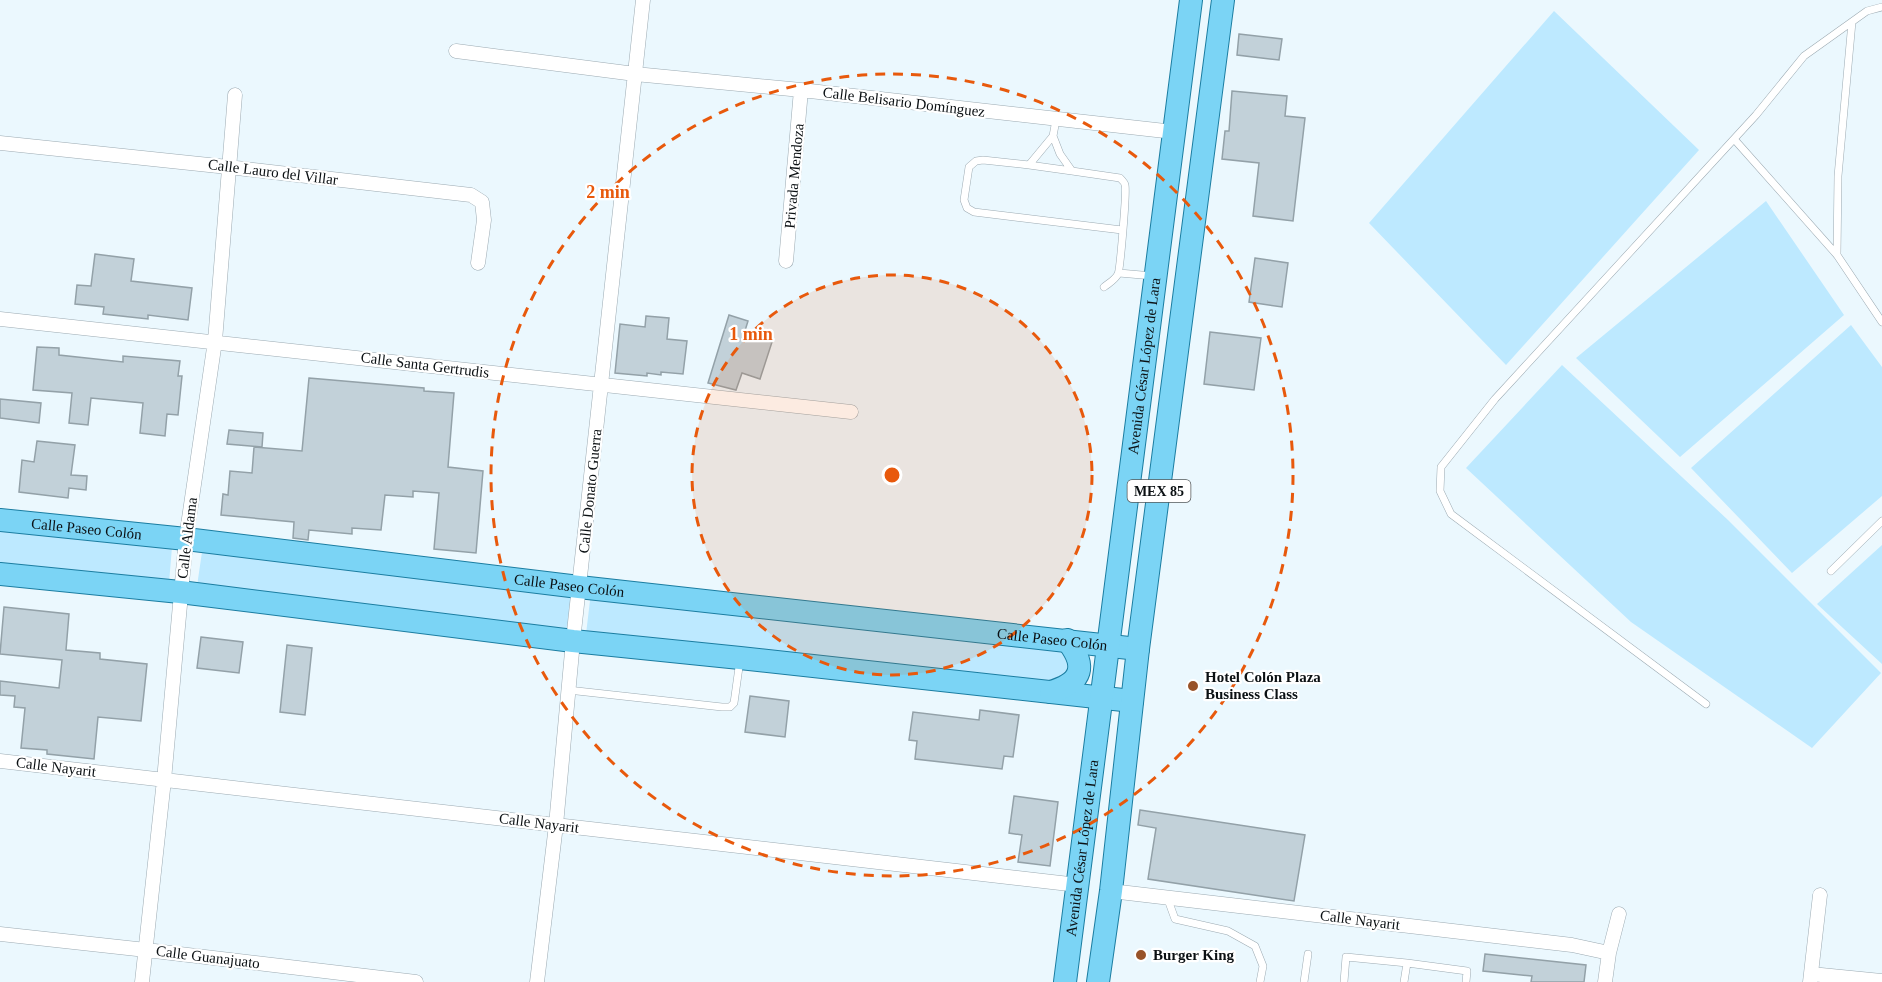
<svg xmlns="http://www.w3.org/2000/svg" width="1882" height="982" font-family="Georgia,serif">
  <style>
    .green { fill: #bde9ff }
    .building { fill: #c2d1d9; stroke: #93a1a8; stroke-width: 1.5 }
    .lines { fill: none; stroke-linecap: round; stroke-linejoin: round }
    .service-casing { stroke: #9caab2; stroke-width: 8 }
    .minor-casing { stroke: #9caab2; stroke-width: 15 }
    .primary-casing { stroke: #1b7da1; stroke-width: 24 }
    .service { stroke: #fff; stroke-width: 7 }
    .minor { stroke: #fff; stroke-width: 14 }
    .primary { stroke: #7bd4f5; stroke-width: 22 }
    .ring { fill: none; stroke: #e8590c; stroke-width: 3; stroke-dasharray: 10 8 }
    .poi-dot { fill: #985329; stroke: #fff; stroke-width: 2 }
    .labels { text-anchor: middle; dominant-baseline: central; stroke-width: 4.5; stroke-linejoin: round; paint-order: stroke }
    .shield { fill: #fff; stroke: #54585a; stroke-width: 1.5 }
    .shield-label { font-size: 14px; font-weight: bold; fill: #0b1013 }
    .street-label { font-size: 15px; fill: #0b1013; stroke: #fff }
    .poi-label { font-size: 15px; font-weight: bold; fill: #0b1013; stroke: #fff; text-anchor: start }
    .centre { fill: #e8590c; stroke: #fff; stroke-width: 3 }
    .ring-label { font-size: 18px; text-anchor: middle; font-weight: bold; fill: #e8590c; stroke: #fff; stroke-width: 4.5; stroke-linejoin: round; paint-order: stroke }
  </style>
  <rect width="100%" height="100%" fill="#ebf8fe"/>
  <!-- green -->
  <path class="green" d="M1554,11L1699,150L1506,365L1369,223Z
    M1766,201L1844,315L1680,457L1576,358Z
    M1851,325L1882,367V496L1792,573L1691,468Z
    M1562,365L1728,520L1881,673L1812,748L1631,622L1466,468Z
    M0,531L172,547L169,583L0,566Z
    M1882,545V664L1817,604Z
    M202,552L573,590L569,631L197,586Z
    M591,592L1042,642L1070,656L1068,679L1035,686L586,634Z"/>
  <!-- building -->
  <path class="building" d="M1239,34L1282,39L1279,60L1237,55Z
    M1232,91L1287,96L1285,116L1305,118L1293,221L1253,216L1259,163L1222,159L1225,131H1229Z
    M95,254L134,259L131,281L192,288L188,320L148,315V319L103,314L104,307L75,304L77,285L91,286Z
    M1255,258L1288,263L1282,307L1249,302Z
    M729,315L748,321L744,334L772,342L760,379L742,373L736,390L708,383Z
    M646,316L669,318L667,339L687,341L683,374L661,372V375L647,373V376L615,373L620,324L645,327Z
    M1210,332L1261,338L1254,390L1204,384Z
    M37,347L59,348V355L123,362V356L180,361L178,376H182L178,415L167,414L165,436L140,433L143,403L91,398L88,425L69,423L72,393L33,390Z
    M309,378L424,388V391L454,393L448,467L483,471L476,553L434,549L439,493L413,491V497L385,495L381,530L352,528V534L309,530L308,540L293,538L294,522L221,515L223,494L228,495L230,471L252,473L254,447L302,451Z
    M0,399L41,403L39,423L0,418Z
    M229,430L263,433L262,447L227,444Z
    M37,441L75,445L71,475L87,476L86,490L69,488L68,498L19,492L22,460L34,462Z
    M4,607L69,614L66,650L100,653V659L147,664L141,721L98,717L94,759L47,754V750L21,748L25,708L14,707L15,696L0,695V681L59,688L62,660L0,654Z
    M201,637L243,642L239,673L197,668Z
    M287,645L312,648L305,715L280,712Z
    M750,696L789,701L785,737L745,732Z
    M980,710L1019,715L1013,757L1004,756L1002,769L915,759L917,741L909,740L913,712L979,720Z
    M1014,796L1058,802L1050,866L1018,862L1022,835L1009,833Z
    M1140,810L1305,835L1294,901L1148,879L1156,828L1138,825Z
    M1485,954L1586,965L1584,982H1531L1532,976L1483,971Z"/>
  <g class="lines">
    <!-- service casing -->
    <g class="service-casing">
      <path id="service" d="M1056,120L1053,136L1060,154L1072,171L1120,178C1122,180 1125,183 1125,185C1127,190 1120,270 1118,274C1115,280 1109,283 1104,287
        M1053,136L1029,165L983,160L976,161L969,167L964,200L967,208L974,212L1122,230
        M1734,139L1837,255L1882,322
        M1029,165L1072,171
        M1837,255L1838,176L1852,22
        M1119,273L1153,276
        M1831,571L1882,521
        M568,690L722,707H730L734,703L740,660
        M1706,704L1451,514L1440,491L1441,467L1495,399L1756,115L1804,56L1867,11L1882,7
        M1167,897L1175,919L1228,931L1255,946L1263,966L1260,982
        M1407,963L1467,971L1466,982
        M1304,982L1308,954
        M1344,982L1346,957L1407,963L1404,982"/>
    </g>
    <!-- minor casing -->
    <g class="minor-casing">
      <path id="minor" d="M456,51L635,74L801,90L1174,132
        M0,143L228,167L471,195L482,202L484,220L478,263
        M786,261L801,90
        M0,319L851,412
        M0,761L1078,885
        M1111,891L1572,945L1609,953
        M0,934L146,950L416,982
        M1811,974L1882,981
        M142,982L164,780L186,539L215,341L235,95
        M537,982L556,825L573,641L643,0
        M1605,982L1609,953L1619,914
        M1810,982L1820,895"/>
    </g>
    <!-- primary casing -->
    <g class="primary-casing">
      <g id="primary">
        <path id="s1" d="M0,520L186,539L579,587L1138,649"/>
        <path d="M0,574L180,592L573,641L740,658L1132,701"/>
        <path d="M1051,692C1083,682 1087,666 1067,640"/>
        <path id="s2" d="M1065,982L1191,0"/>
        <path d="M1098,982L1111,891L1138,649L1223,0"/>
      </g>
    </g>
    <!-- service -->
    <use href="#service" class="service"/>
    <!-- minor -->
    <use href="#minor" class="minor"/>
    <!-- primary -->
    <use href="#primary" class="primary"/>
  </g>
  <!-- distance rings -->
  <circle cx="892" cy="475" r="200" fill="#e8590c" fill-opacity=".12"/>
  <g class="ring">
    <circle cx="892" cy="475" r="200"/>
    <circle cx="892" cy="475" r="401"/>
  </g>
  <!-- markers -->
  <g class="poi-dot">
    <circle cx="1193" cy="686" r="6"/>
    <circle cx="1141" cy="955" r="6"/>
  </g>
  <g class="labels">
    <!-- shield labels -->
    <rect class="shield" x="1127.5" y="480" width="63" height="22" rx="4.5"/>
    <g class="shield-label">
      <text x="1159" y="491">MEX 85</text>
    </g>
    <!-- street labels -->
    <g class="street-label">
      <text transform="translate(904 102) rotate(7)">Calle Belisario Domínguez</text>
      <text transform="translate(273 172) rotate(7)">Calle Lauro del Villar</text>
      <text transform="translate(794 176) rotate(-85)">Privada Mendoza</text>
      <text transform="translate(425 365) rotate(7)">Calle Santa Gertrudis</text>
      <text stroke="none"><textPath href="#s2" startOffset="621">Avenida César López de Lara</textPath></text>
      <text transform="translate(590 491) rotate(-84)">Calle Donato Guerra</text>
      <text stroke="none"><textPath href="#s1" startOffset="87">Calle Paseo Colón</textPath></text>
      <text transform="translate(187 538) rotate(-83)">Calle Aldama</text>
      <text stroke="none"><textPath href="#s1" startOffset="573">Calle Paseo Colón</textPath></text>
      <text stroke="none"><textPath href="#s1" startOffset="1059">Calle Paseo Colón</textPath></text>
      <text transform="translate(56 767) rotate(7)">Calle Nayarit</text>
      <text transform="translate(539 823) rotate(7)">Calle Nayarit</text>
      <text stroke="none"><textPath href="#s2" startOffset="135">Avenida César López de Lara</textPath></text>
      <text transform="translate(1360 920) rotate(7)">Calle Nayarit</text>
      <text transform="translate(208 957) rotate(7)">Calle Guanajuato</text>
    </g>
    <!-- poi labels -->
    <g class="poi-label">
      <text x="1205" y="677">Hotel Colón Plaza<tspan x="1205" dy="17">Business Class</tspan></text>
      <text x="1153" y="955">Burger King</text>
    </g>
  </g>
  <circle cx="892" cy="475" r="9" class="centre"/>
  <g class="ring-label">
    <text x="608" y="198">2 min</text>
    <text x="751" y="340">1 min</text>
  </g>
</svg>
